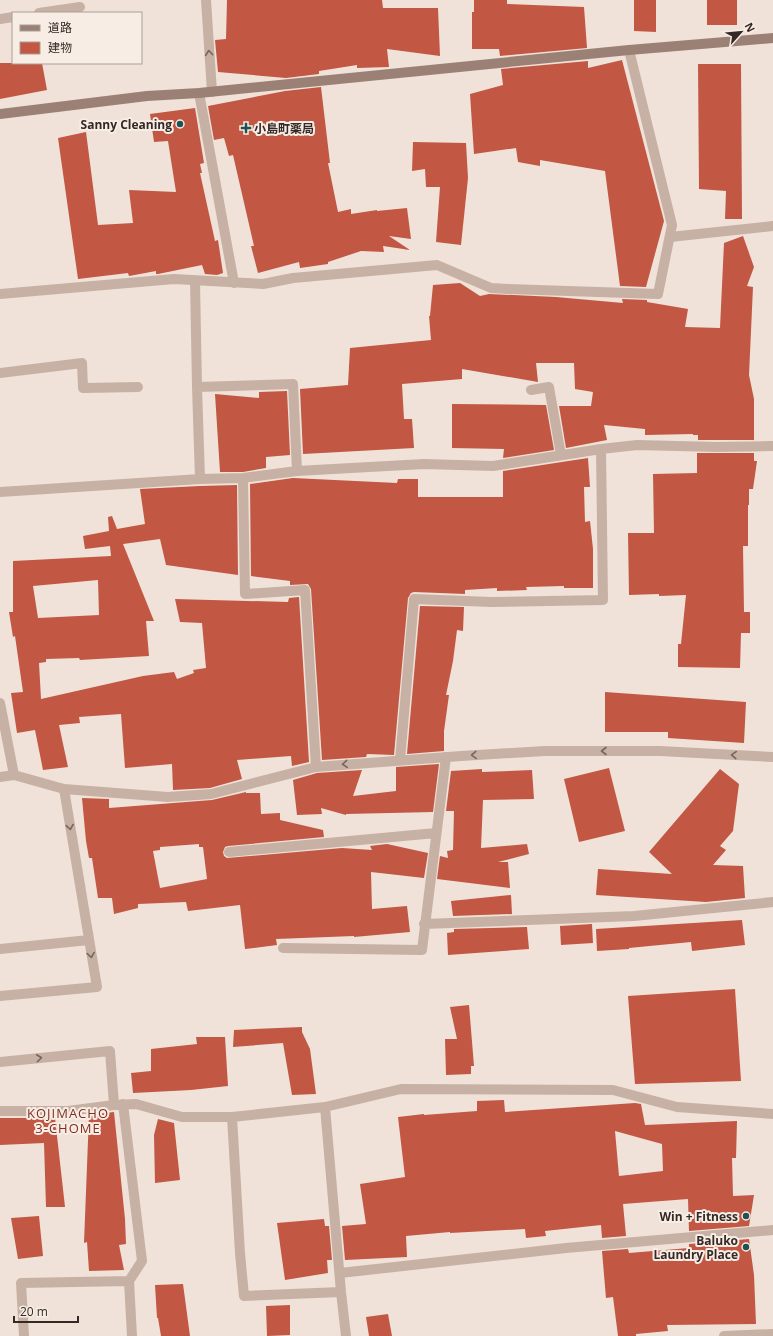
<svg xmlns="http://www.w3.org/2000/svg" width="773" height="1336" font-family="'Open Sans','Noto Sans JP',sans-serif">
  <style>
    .building { fill: #c25744; fill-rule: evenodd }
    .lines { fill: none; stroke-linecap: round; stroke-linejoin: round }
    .lane { stroke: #c7b1a5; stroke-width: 10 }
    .street { stroke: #c7b1a5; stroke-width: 10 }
    .secondary { stroke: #9b8076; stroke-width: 10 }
    .oneway { stroke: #76665f }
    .poi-dot { fill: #1d5352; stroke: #f8ede4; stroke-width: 1.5 }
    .labels { text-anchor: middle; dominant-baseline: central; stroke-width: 4; stroke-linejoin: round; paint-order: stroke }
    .poi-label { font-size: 12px; font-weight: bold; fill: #332926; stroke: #f8ede4; text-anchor: end }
    .neighbourhood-label { font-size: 13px; letter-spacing: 1px; fill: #7f3022; stroke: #f8ede4 }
  </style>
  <rect width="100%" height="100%" fill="#f0e2d8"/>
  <!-- building -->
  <path class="building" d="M227,0H382L383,8H438L440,56L387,49L389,67L357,68V65L319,71V74L286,78L218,72L215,40L226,39Z
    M474,0H507V4L584,7L587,48L500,56L499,49H472V12H474Z
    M634,0H656V32L634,31Z
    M707,0H737V25H707Z
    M622,60L664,221L646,287L620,286L605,171L540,160V166L518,162L516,148L474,154L470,94L503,85L501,69L588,61V68Z
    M0,63H42L47,90L0,99Z
    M698,64H741L742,219H725L726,191L699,189Z
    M321,87L330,163H328L338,212L351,209V214L377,210V211L407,208L411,239L389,236L410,250L383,246L384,252L361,251L328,262V264L300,268L299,262L258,273L251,246H254L233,155L229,156L224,138L214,140L208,106L285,91Z
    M195,108L204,163L200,164L202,173H200L215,241L218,240L223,273L217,275L205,274L202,265L158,274H156V271L129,276L128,273L78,279L58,138L86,132L98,225L133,223L129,190L176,192L168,141L154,142L150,114Z
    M413,142L466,143L468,178L461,245L436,242L440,187H426L425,169L412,171Z
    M743,236L754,267L747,286L753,287L749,375L754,399V440H698V435H693V434L645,435V429L604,425L607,440L566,448L559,406H591L593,392L575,389L574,363H536L538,382L462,369V379L402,384L404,419H412L414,448L303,454L300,389L348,385L350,348L431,340L429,316H430L433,285L460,283L480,296L489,294L556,297L623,303L622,299L647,300V302L688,309L685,327L720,328L724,243Z
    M287,391L290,455L266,457V468L243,472H220L215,394L259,398V392Z
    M452,404L546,405L554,450L503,458L504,449L452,448Z
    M697,453H754V461H757L753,489H749V505H748V546H743L744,612H750V633H741L740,668L678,667V644H681L686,595L659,596V594L629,595L628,533H654L653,474L697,473Z
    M588,458L590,487H584L585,522L590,521L593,549V588H564V586L526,587L527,590L497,591V588L465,590V594L414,592L411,593L408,598L394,755L367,754L366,757L322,760L311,589L308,584L290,585V581L251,576L250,484L293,478L397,483L398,479H418V497H503V471Z
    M237,485L238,575L166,565L160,539L123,544L154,621H146L149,656L80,660L79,658L46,659V662L39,663L41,699L143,676L174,672L177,679L194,673L193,670L206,668L202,623L180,622L175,599L288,602L289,598L299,597L309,762L292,766L291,756L237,760L242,779L210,788L173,790L172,764L125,768L121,714L79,717L80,723L59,725L68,767L43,770L35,730L17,733L11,693L23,692L15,636L13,637L9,612H13V561L111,556L110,546L85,549L83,536L109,531L108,517L112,516L117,529L145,524L140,489L200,486ZM98,580L99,615L38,618L33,586Z
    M420,606L464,607L463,631L457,630L453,661L446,695H449L444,731V751L407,754Z
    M605,692L746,702L744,743L668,738V732H605Z
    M439,764L433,812L346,814V815L321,808L322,814L297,815L293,780L317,773L362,770L353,796L396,791V767Z
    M609,768L625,831L579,842L564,779Z
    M482,769V772L532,770L534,799L483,800L481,848L527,844L529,854L498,862H508L510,888L437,879L440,856L448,858L447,851L453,850L454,811H446L451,771Z
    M720,769L739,784L733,831L720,846L726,850L713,865L743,866L745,898L706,902L596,895L598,869L672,874L649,852Z
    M246,792V793H260L261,814L280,813V820L323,830L324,837L228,846L225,847L223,852L224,856L227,858L342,848L372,850L370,846L387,844L428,853L424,878L371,872L372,909L407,906L410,932L354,937V936L276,939L277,945L245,949L240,905L188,911L186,902L138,904V908L114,914L112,898H98L92,858H89L86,841L82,798L109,799V808L212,800ZM199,844V847H203L207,879L160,888L153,851L160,850V847Z
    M511,895L512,914L453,916L451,901Z
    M742,920L745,945L692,951L691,942L629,948V949L597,951L596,929Z
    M592,924L593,943L561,945L560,926Z
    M527,927L529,949L448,955L447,933L454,932V929Z
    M735,989L741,1081L635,1084L628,996Z
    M469,1005L474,1066H471V1074L446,1075L445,1039H457L450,1007Z
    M302,1027V1032L310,1049L316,1094L292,1095L283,1043L233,1047L234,1030Z
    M196,1037H225L228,1086L191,1090L133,1093L131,1073L151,1071V1049L197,1044Z
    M504,1100L505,1112L635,1103L641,1104L645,1125L737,1121L736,1158H732L733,1196L754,1195L749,1226L689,1231L688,1199L623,1204L626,1236L602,1238L601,1225L545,1231L546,1236L526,1238L525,1229L450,1233V1232L406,1236L407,1257L345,1260L342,1226L366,1224L360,1184L405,1177L398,1117L424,1114V1115L477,1111V1101ZM615,1131L662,1144L663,1171L619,1176Z
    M114,1112L125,1219L126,1244L119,1245L124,1270L89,1271L87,1242L84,1243L89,1115Z
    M0,1118H55L65,1207H46L44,1143L0,1145Z
    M158,1119L174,1123L180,1180L155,1183L154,1135Z
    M39,1216L43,1256L18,1259L11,1218Z
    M324,1219L325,1226H329L332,1260H327L328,1273L285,1280L277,1223Z
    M749,1239L754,1275L756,1324L667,1325L668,1331L636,1334V1336H618L613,1297L606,1298L602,1251L628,1249L629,1253L689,1248V1244Z
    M183,1284L190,1336H161L158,1318H157L155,1285Z
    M290,1305V1335L267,1336L266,1306Z
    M388,1314L392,1336H369L366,1317Z"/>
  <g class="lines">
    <!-- lane -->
    <path class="lane" d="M206,0L212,92
      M39,13L80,7
      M0,19L13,17
      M199,93L234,283
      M670,237L773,226
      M195,281L197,387L200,479
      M0,294L174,279L263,284L293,278L437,265L491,288L508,289
      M0,373L82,363L83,388L138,387
      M197,387L293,384L297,471
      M531,390L549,387L561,455
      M243,478L245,594L305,590L316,767
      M0,492L200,479L243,478L297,471L424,464L493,466L601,449
      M400,760L414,599L492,602
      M229,852L436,833
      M424,924L634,916L773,902
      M283,948L422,950L446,757
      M724,1336L773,1334"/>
    <!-- street -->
    <path class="street" d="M508,289L658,294L672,225L629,50
      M492,602L603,600L601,449L637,445L717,447L773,446
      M0,703L14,775
      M0,777L14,775L64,789L168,797L211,794L316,767L461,756L545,751H660L773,757
      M0,949L89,940
      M0,996L97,987L64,789
      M0,1062L110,1051L114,1105
      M123,1104L142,1261L129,1281L132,1336
      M325,1107L341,1292L346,1336
      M0,1111H68L114,1105L136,1104L182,1117H232L325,1107L401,1089L613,1090L677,1107L773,1114
      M232,1117L240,1253L244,1296L341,1292
      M340,1273L566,1248L773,1230
      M24,1336L21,1283L129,1281"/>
    <!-- secondary -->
    <path class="secondary" d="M0,114L147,96L199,93L629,50L773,38"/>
  </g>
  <!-- one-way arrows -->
  <defs><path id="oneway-chevron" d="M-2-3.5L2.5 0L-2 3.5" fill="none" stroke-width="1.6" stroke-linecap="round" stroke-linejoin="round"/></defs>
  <g class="oneway">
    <use href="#oneway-chevron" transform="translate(209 53) rotate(-95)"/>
    <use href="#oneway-chevron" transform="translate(604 751) rotate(-180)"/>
    <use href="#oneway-chevron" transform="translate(474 755) rotate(177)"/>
    <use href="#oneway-chevron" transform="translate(734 755) rotate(-177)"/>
    <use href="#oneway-chevron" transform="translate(345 764) rotate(175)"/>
    <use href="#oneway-chevron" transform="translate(70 827) rotate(81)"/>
    <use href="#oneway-chevron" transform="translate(91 955) rotate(81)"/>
    <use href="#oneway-chevron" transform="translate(39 1058) rotate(-6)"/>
  </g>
  <!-- markers -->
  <g class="poi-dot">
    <circle cx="180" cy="124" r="4"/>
    <path d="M244 122h4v4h4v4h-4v4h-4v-4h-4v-4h4z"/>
    <circle cx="746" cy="1216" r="4"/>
    <circle cx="746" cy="1247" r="4"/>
  </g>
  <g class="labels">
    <!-- poi labels -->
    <g class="poi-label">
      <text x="172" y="124">Sanny Cleaning</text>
      <text x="254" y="128" text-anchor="start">小島町薬局</text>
      <text x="738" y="1216">Win + Fitness</text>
      <text x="738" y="1240">Baluko<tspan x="738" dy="14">Laundry Place</tspan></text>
    </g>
    <!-- neighbourhood labels -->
    <g class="neighbourhood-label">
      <text x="68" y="1113">KOJIMACHO<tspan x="68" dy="15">3-CHOME</tspan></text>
    </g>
  </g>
  <!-- legend -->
  <rect x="12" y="12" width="130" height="52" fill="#f8ede4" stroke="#a99f98"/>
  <rect x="20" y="25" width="20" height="6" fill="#9b8076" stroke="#a99f98"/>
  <text x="48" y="32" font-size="12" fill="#332926">道路</text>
  <rect x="20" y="42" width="20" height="12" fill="#c25744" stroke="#a99f98"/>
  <text x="48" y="52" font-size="12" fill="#332926">建物</text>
  <!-- north arrow -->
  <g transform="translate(741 32) rotate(63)" stroke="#f8ede4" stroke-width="3" paint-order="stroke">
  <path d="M0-3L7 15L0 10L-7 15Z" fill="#332926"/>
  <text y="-6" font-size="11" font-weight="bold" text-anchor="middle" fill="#332926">N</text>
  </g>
  <!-- scale -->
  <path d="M14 1316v6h64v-6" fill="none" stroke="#332926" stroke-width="2"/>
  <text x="20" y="1316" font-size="12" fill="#332926" stroke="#f8ede4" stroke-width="3" paint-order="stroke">20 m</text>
</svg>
